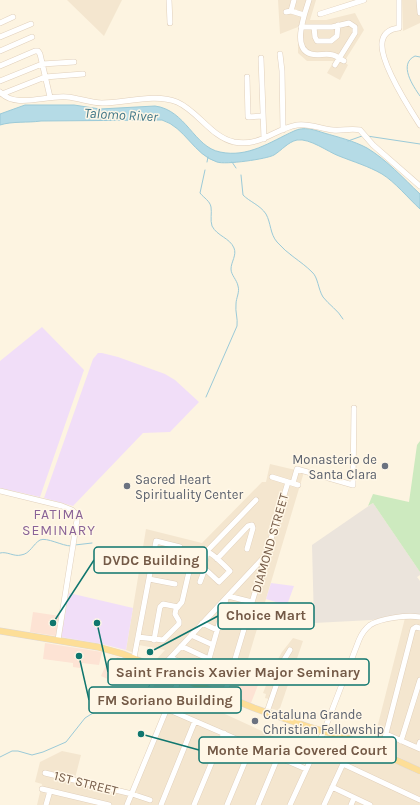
<svg xmlns="http://www.w3.org/2000/svg" width="420" height="805" font-family="Karla,sans-serif">
  <style>
    .residential { fill: #f4e6cf }
    .commercial { fill: #fde3d4 }
    .industrial { fill: #ebe4dc }
    .education { fill: #f1def8 }
    .green { fill: #cdeabf }
    .water { fill: #b5dbe6; stroke: #9bcad8 }
    .lines { fill: none; stroke-linecap: round; stroke-linejoin: round }
    .stream { stroke: #9bcad8; stroke-width: 1 }
    .minor-casing { stroke: #e1d0bc; stroke-width: 6 }
    .major-casing { stroke: #ded7d3; stroke-width: 7 }
    .minor { stroke: #fff; stroke-width: 5 }
    .major { stroke: #fdde97; stroke-width: 6 }
    .worship-dot { fill: #6b7280; stroke: #fff7e7; stroke-width: 1.5 }
    .labels { text-anchor: middle; dominant-baseline: central; stroke-width: 3; stroke-linejoin: round; paint-order: stroke }
    .worship-label { font-size: 13px; fill: #5b616d; stroke: #fff7e7; text-anchor: start }
    .street-label { font-size: 13px; fill: #745a47; stroke: #fff7e7 }
    .water-label { font-size: 14px; font-style: italic; fill: #417788; stroke: #fff7e7 }
    .neighbourhood-label { font-size: 14px; letter-spacing: 1px; fill: #8a6397; stroke: #fff7e7 }
    .leader { fill: none; stroke: #0f766e; stroke-width: 1.5 }
    .callout-dot { fill: #0f766e; stroke: #fff7e7; stroke-width: 1.5 }
    .callout { fill: #fff7e7; stroke: #0f766e; stroke-width: 1.5 }
    .callout-label { font-size: 14px; text-anchor: middle; font-weight: bold; fill: #745a47 }
  </style>
  <rect width="100%" height="100%" fill="#fdf4e1"/>
  <!-- residential -->
  <path class="residential" d="M67,0H122L104,36Z
    M278,0H316L310,20H326L355,13L364,30L344,62L348,65L340,80L327,73L334,61H307L298,53V27L280,34Z
    M402,0H420V23L403,31Z
    M270,464L304,472L239,689L171,660L164,667L154,662L165,650L139,645L137,654L126,650L146,529L202,543L262,482H266Z
    M405,618L420,619V768L373,744Z
    M293,638L303,641L279,711L270,708L273,700L265,698L266,694L263,693L273,668L282,652Z
    M177,692L277,738L272,752L305,766L314,748L333,756L341,738L350,741L420,775V805H129Z
    M62,751L81,755L75,778L131,791L125,805H37L42,784L35,782L40,762Z"/>
  <!-- commercial -->
  <path class="commercial" d="M33,612L60,616L56,636L30,632Z
    M45,643L102,652L99,665L82,663L80,668L73,667V663L43,659Z
    M117,657L131,661L121,685L101,676L106,665L113,667Z
    M171,660L239,689L244,674L260,680L251,703L164,667Z
    M160,673L176,680L165,706L160,704L165,693L153,688Z"/>
  <!-- industrial -->
  <path class="industrial" d="M373,503L420,572V575L417,577L420,581V614L397,615L372,620L314,623L312,545Z"/>
  <!-- education -->
  <path class="education" d="M42,327L84,370L40,497L0,488V361Z
    M98,353H102L118,357L165,374L175,380L199,402L170,432L143,433L73,506L44,498L93,359Z
    M271,583L294,586L283,616L276,613L279,603L266,599Z
    M69,593L133,608L126,650L102,644L61,637Z"/>
  <!-- green -->
  <path class="green" d="M420,441V572L373,503L368,506L373,494L409,502L417,445Z"/>
  <!-- water -->
  <path class="water" d="M25,105H74L100,109L155,106C186,110 194,147 220,152C248,158 270,142 294,131C304,126 315,130 324,133C338,137 354,141 367,148C387,160 403,178 420,194V209C408,198 395,182 382,174C368,166 354,162 339,156C328,152 310,138 297,140C288,142 282,150 274,155C267,159 225,165 217,162C194,155 185,127 162,120L41,121C27,123 13,121 0,125V114Z"/>
  <g class="lines">
    <!-- stream -->
    <path class="stream" d="M420,57L415,56C398,64 413,86 420,96
      M367,136L420,144
      M348,141L362,136
      M207,162L208,157
      M232,162L236,168
      M205,170L200,193C204,198 210,201 211,207C212,213 210,220 212,226C217,236 230,238 234,248C237,255 231,262 231,269C231,275 237,280 238,286C240,292 236,298 236,304C235,312 238,318 237,326L206,397
      M241,175L243,195C250,202 260,205 266,214C271,223 270,234 277,242C287,254 301,261 312,272C318,277 318,289 323,297C329,305 338,310 343,319
      M75,545L92,543
      M0,553C7,551 14,557 21,555C30,554 33,544 40,540C47,537 62,546 71,546
      M0,757L12,751H18L32,755L43,752L66,742L85,718L93,713L100,710L129,706L135,703L146,692L157,671"/>
    <!-- minor casing -->
    <g class="minor-casing">
      <path id="minor" d="M169,0L170,23
        M309,0C305,13 291,49 311,54C318,56 326,53 333,55C337,56 340,59 344,61
        M399,0V28C390,29 383,33 382,43C380,62 409,108 420,125
        M419,0L420,13
        M291,11L294,0
        M286,12L291,11L304,15
        M320,14L364,0
        M0,23L13,17
        M301,27H332L349,23L355,27V33L335,65
        M314,27L315,37L317,41H331L337,36L338,25
        M0,37L31,24
        M0,51L32,37
        M280,54L282,71L283,130
        M261,58L264,139
        M0,66L35,51H38L40,54L50,97
        M247,77L248,117L263,116
        M0,81L42,64L74,62
        M0,92C15,109 46,95 67,97C79,98 91,103 102,103C125,103 155,93 177,102C198,111 211,137 234,142C261,147 274,129 297,125C309,123 321,129 333,130C342,131 351,128 360,130L373,145L420,186
        M2,94L45,77L83,74
        M272,477L298,485
        M293,483L297,469L353,485L354,408
        M0,491L62,506L72,510L76,514L77,520L58,640
        M217,559L248,526L252,525L253,528L247,549
        M152,560L177,565
        M149,579L175,584
        M200,582L203,574L207,551L256,500
        M228,596L252,602
        M202,623L217,630
        M191,635L213,645
        M138,637L163,640L179,624V621L175,614L176,609L182,602L194,550C210,547 220,562 230,571L219,582L204,568
        M154,640L160,607L163,604L178,607
        M181,646L209,659
        M134,658L156,541L180,547
        M171,658L228,682
        M160,669L266,555
        M205,673L226,599
        M224,696L288,482
        M167,709L306,769
        M267,712L277,683L279,668L290,650
        M386,734L420,749
        M401,741L420,680
        M418,748L420,742
        M381,753L413,629L416,627L420,628
        M343,764L420,800
        M45,773L132,794L150,800
        M332,787L370,805
        M42,789L109,805
        M46,805L50,791
        M127,805L180,677
        M161,805L195,721
        M194,805L224,733
        M227,805L252,745
        M258,805L278,757
        M290,805L324,731L359,640C361,635 365,629 370,625C381,618 407,615 420,617
        M324,805L354,740
        M351,805L354,798"/>
    </g>
    <!-- major casing -->
    <g class="major-casing">
      <path id="major" d="M0,631L98,647L123,654L254,708L309,727L348,738L420,771"/>
    </g>
    <!-- minor -->
    <use href="#minor" class="minor"/>
    <!-- major -->
    <use href="#major" class="major"/>
  </g>
  <!-- markers -->
  <g class="worship-dot">
    <circle cx="385" cy="466" r="4"/>
    <circle cx="127" cy="486" r="4"/>
    <circle cx="255" cy="721" r="4"/>
  </g>
  <g class="labels">
    <!-- worship labels -->
    <g class="worship-label">
      <text x="377" y="459" text-anchor="end">Monasterio de<tspan x="377" dy="15">Santa Clara</tspan></text>
      <text x="135" y="479">Sacred Heart<tspan x="135" dy="15">Spirituality Center</tspan></text>
      <text x="263" y="714">Cataluna Grande<tspan x="263" dy="15">Christian Fellowship</tspan></text>
    </g>
    <!-- street labels -->
    <g class="street-label">
      <text transform="translate(270 543) rotate(-74)">DIAMOND STREET</text>
      <text transform="translate(86 783) rotate(14)">1ST STREET</text>
    </g>
    <!-- water labels -->
    <g class="water-label">
      <text transform="translate(121 115) rotate(3)">Talomo River</text>
    </g>
    <!-- neighbourhood labels -->
    <g class="neighbourhood-label">
      <text x="59" y="514">FATIMA<tspan x="59" dy="16">SEMINARY</tspan></text>
    </g>
  </g>
  <!-- callouts -->
  <path class="leader" d="M53 623L94 560M150 652L218 616M97 623L108 672M79 656L89 700M141 734L199 750"/>
  <g class="callout-dot">
    <circle cx="53" cy="623" r="4"/>
    <circle cx="150" cy="652" r="4"/>
    <circle cx="97" cy="623" r="4"/>
    <circle cx="79" cy="656" r="4"/>
    <circle cx="141" cy="734" r="4"/>
  </g>
  <g class="callout">
    <rect x="94" y="547" width="113" height="26" rx="4"/>
    <rect x="218" y="603" width="96" height="26" rx="4"/>
    <rect x="108" y="659" width="261" height="26" rx="4"/>
    <rect x="89" y="687" width="152" height="26" rx="4"/>
    <rect x="199" y="737" width="197" height="26" rx="4"/>
  </g>
  <g class="callout-label">
    <text x="151" y="565">DVDC Building</text>
    <text x="266" y="620">Choice Mart</text>
    <text x="238" y="677">Saint Francis Xavier Major Seminary</text>
    <text x="165" y="705">FM Soriano Building</text>
    <text x="297" y="755">Monte Maria Covered Court</text>
  </g>
</svg>
